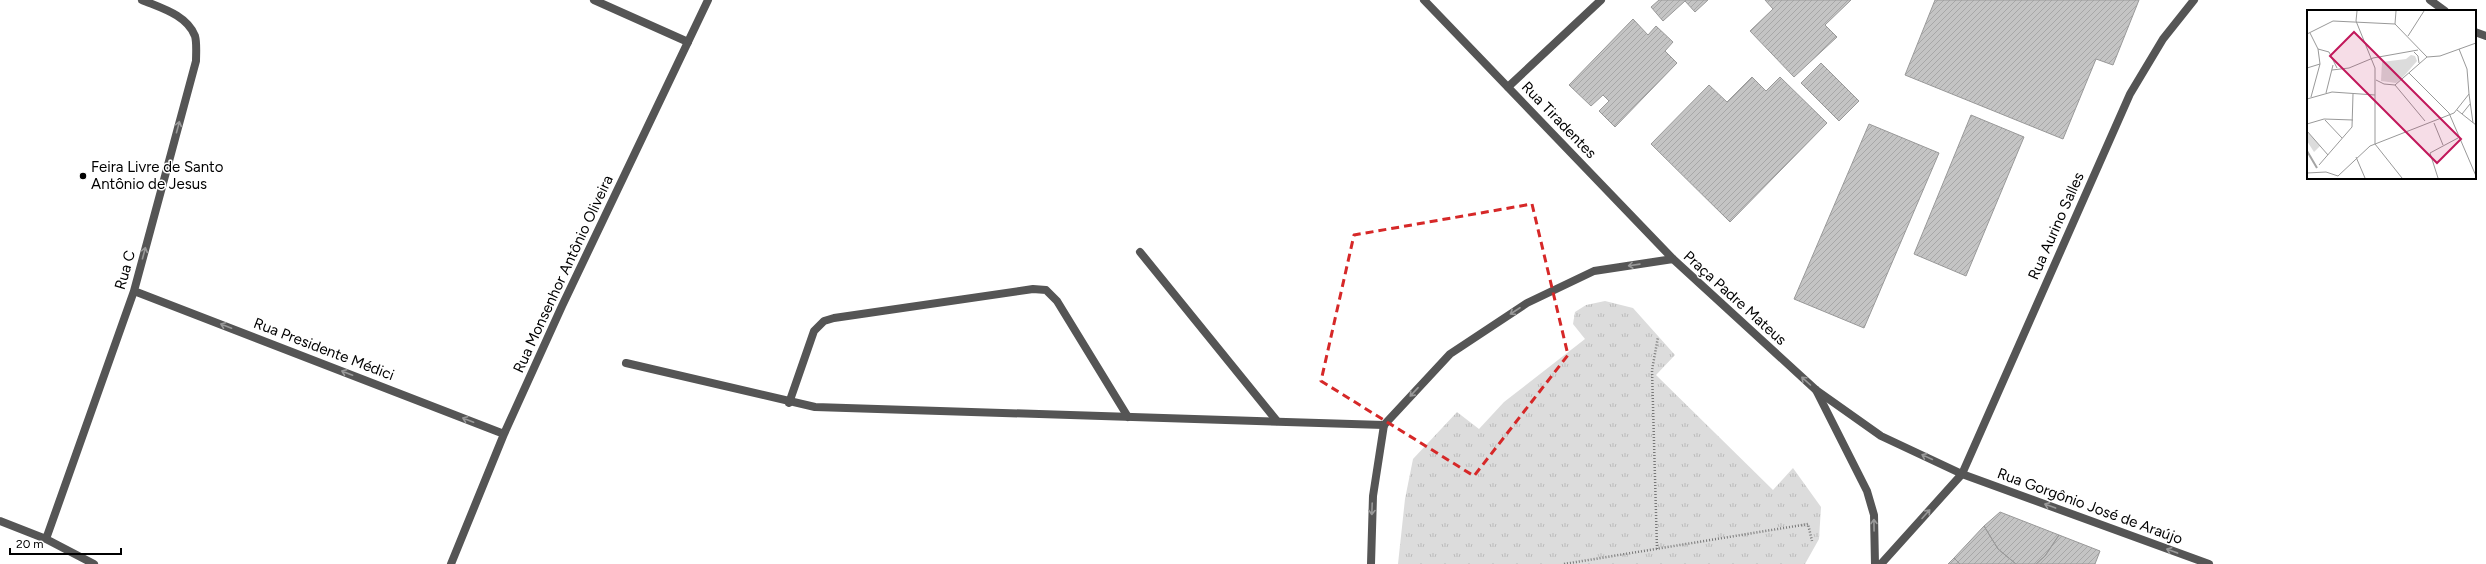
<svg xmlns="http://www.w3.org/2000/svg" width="2486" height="564" font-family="Figtree,sans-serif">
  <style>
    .grass { fill: url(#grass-tufts) }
    .building { fill: url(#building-hatch); stroke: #999 }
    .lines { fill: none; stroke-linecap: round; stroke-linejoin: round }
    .path { stroke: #777; stroke-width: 2.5; stroke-dasharray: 1 2; stroke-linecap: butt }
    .service { stroke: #555; stroke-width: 8 }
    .minor { stroke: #555; stroke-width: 8 }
    .tertiary { stroke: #555; stroke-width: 8 }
    .oneway { stroke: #999 }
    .marked { fill: none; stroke: #d62828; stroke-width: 3; stroke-dasharray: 8 5; stroke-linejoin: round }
    .poi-dot { fill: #000; stroke: #fff; stroke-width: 1.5 }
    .labels { text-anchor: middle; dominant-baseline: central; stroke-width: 3; stroke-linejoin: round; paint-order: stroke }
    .street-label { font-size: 15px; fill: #000; stroke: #fff }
    .poi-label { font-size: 15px; fill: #000; stroke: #fff; text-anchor: start }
    .inset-river { fill: none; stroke: #a3a3a3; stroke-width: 2 }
    .inset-road { fill: none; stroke: #999; stroke-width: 1 }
    .view { fill: #c2185b; fill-opacity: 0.15; stroke: #c2185b; stroke-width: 2 }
    .inset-edge { fill: none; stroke: #000; stroke-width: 2 }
  </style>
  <defs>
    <pattern id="grass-tufts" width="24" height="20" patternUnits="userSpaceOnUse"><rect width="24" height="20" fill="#dcdcdc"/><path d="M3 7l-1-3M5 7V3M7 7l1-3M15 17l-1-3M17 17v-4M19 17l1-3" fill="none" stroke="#bbb"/></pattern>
    <pattern id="building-hatch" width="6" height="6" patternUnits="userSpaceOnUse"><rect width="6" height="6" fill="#c4c4c4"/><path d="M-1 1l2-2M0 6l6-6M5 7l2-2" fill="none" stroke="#a7a7a7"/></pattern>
  </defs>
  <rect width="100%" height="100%" fill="#fff"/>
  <!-- grass -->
  <path class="grass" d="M1605,301L1633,308L1675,355L1656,375L1773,490L1793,468L1821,507L1819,539L1805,564H1398L1405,499L1413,459L1457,412L1479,429L1504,402L1585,339L1573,324L1575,312L1586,305Z"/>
  <!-- building -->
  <path class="building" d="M1659,0H1708L1695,12L1685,1L1663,21L1651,7Z
    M1765,0H1851L1825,25L1837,37L1794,77L1750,31L1773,9Z
    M1935,0H2139L2113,65L2096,59L2063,139L1905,75Z
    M1633,19L1648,35L1656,26L1673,42L1665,51L1677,63L1615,127L1599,111L1609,101L1603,95L1591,106L1569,85Z
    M1821,63L1859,101L1839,121L1801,83Z
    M1752,77L1766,91L1780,77L1827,123L1730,222L1651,144L1709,85L1727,102Z
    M1971,115L2024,137L1966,276L1914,254Z
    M1869,124L1939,153L1864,328L1794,299Z
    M2000,512L2059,535L2045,556L2036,564H2016L1998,549L1984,526Z
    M1984,526L1998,549L2016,564H1960L1954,558Z
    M2059,535L2100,551L2095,564H2036L2045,556Z
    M1954,558L1960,564H1948Z"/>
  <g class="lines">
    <!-- path -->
    <path class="path" d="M1657,549L1652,370L1658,337
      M1564,564L1808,524L1812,541"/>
    <!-- service -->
    <path class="service" d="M594,0L688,42
      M1140,252L1277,421
      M789,403L814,331L824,321L834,318L1033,289L1046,290L1057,301L1128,417"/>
    <!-- minor -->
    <path class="minor" d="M2430,0L2445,11
      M2475,32L2486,36
      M1508,87L1601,0
      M134,291L504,434
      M626,363L815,407L1384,425
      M1816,390L1867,491L1874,515L1875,564
      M0,521L46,539L94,564
      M46,539L134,291L196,61C196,54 197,43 195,36C187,15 161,8 142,0
      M451,564L504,434L562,306L708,0
      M1881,564L1962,474L2130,94L2163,39L2194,0"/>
    <!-- tertiary -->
    <path class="tertiary" d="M1424,0L1673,259L1816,390L1881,436L1962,474L2209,564
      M1371,564L1373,496L1384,425L1450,354L1527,303L1594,271L1673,259"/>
  </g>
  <!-- one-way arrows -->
  <defs><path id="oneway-shaft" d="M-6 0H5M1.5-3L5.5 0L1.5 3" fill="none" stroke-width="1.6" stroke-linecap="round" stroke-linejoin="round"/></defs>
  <g class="oneway">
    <use href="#oneway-shaft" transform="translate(178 127) rotate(-75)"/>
    <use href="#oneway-shaft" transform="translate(144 253) rotate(-75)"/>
    <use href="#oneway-shaft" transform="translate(1634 265) rotate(172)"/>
    <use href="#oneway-shaft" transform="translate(1515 311) rotate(147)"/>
    <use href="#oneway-shaft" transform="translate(226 326) rotate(-159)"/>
    <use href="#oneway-shaft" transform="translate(347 373) rotate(-159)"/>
    <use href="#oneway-shaft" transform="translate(1806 381) rotate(-138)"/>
    <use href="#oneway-shaft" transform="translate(1414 392) rotate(133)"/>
    <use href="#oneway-shaft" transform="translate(468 420) rotate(-159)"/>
    <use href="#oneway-shaft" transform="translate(1927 457) rotate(-155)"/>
    <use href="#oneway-shaft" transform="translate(2050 506) rotate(-160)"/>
    <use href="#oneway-shaft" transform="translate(1372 509) rotate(92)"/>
    <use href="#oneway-shaft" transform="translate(1926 514) rotate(-48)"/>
    <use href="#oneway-shaft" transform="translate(1874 525) rotate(-91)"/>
    <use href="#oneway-shaft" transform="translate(2172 551) rotate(-160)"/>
  </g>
  <!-- marked area -->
  <path class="marked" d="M1532,204L1568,355L1474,476L1321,381L1354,235Z"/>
  <!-- markers -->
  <circle class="poi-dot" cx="83" cy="176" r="4"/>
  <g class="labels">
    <!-- street labels -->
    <g class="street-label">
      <text transform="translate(1559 120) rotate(46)">Rua Tiradentes</text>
      <text transform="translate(2056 226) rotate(-66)">Rua Aurino Salles</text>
      <text transform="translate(125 270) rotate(-74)">Rua C</text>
      <text transform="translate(563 274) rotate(-65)">Rua Monsenhor Antônio Oliveira</text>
      <text transform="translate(1735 298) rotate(42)">Praça Padre Mateus</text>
      <text transform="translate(324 349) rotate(21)">Rua Presidente Médici</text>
      <text transform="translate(2090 506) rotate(20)">Rua Gorgônio José de Araújo</text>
    </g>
    <!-- poi labels -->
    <g class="poi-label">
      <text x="91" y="167">Feira Livre de Santo<tspan x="91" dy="17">Antônio de Jesus</tspan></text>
    </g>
  </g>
  <!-- overview -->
  <g transform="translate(2307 10)">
    <rect width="169" height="169" fill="#fff"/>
    <path d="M104,45L108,46L110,51L97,66L89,73L74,71L75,52L99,49ZM0,121L13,136L7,142L0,131Z" fill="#dcdcdc"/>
    <path class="inset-river" d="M0,141L10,158"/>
    <path class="inset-road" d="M50,1L49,11L68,58V134M88,14L89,1M3,23L11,39L13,54L4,87M0,24L26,11L88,14L120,47M101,26L117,1M11,39L22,42L30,58M107,42L111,46L112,53M0,58L13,54M25,60L42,58L66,48L111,40M102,63L142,103L169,166M69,70L77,74L88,75L120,47L133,46L169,33M88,75L118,111M19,83L26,55M162,84L166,113M0,89L25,82L68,85M150,100L169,115M155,104L163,94M18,110L35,128M127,113L136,135M0,114L17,109L46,110M0,121L21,145M68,134L95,168M49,147L58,168M12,155L45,117L46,84M0,163L19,162L31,166L63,136L147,103L162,84L160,59L152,39M131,168L123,143L151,128"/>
    <path class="view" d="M47,22L154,129L130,153L23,46Z"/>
    <rect width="169" height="169" class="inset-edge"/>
  </g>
  <!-- scale -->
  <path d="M10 548v6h111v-6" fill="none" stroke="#000000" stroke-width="2"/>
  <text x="16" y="548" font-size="12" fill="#000000" stroke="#ffffff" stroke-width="3" paint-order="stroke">20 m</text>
</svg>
